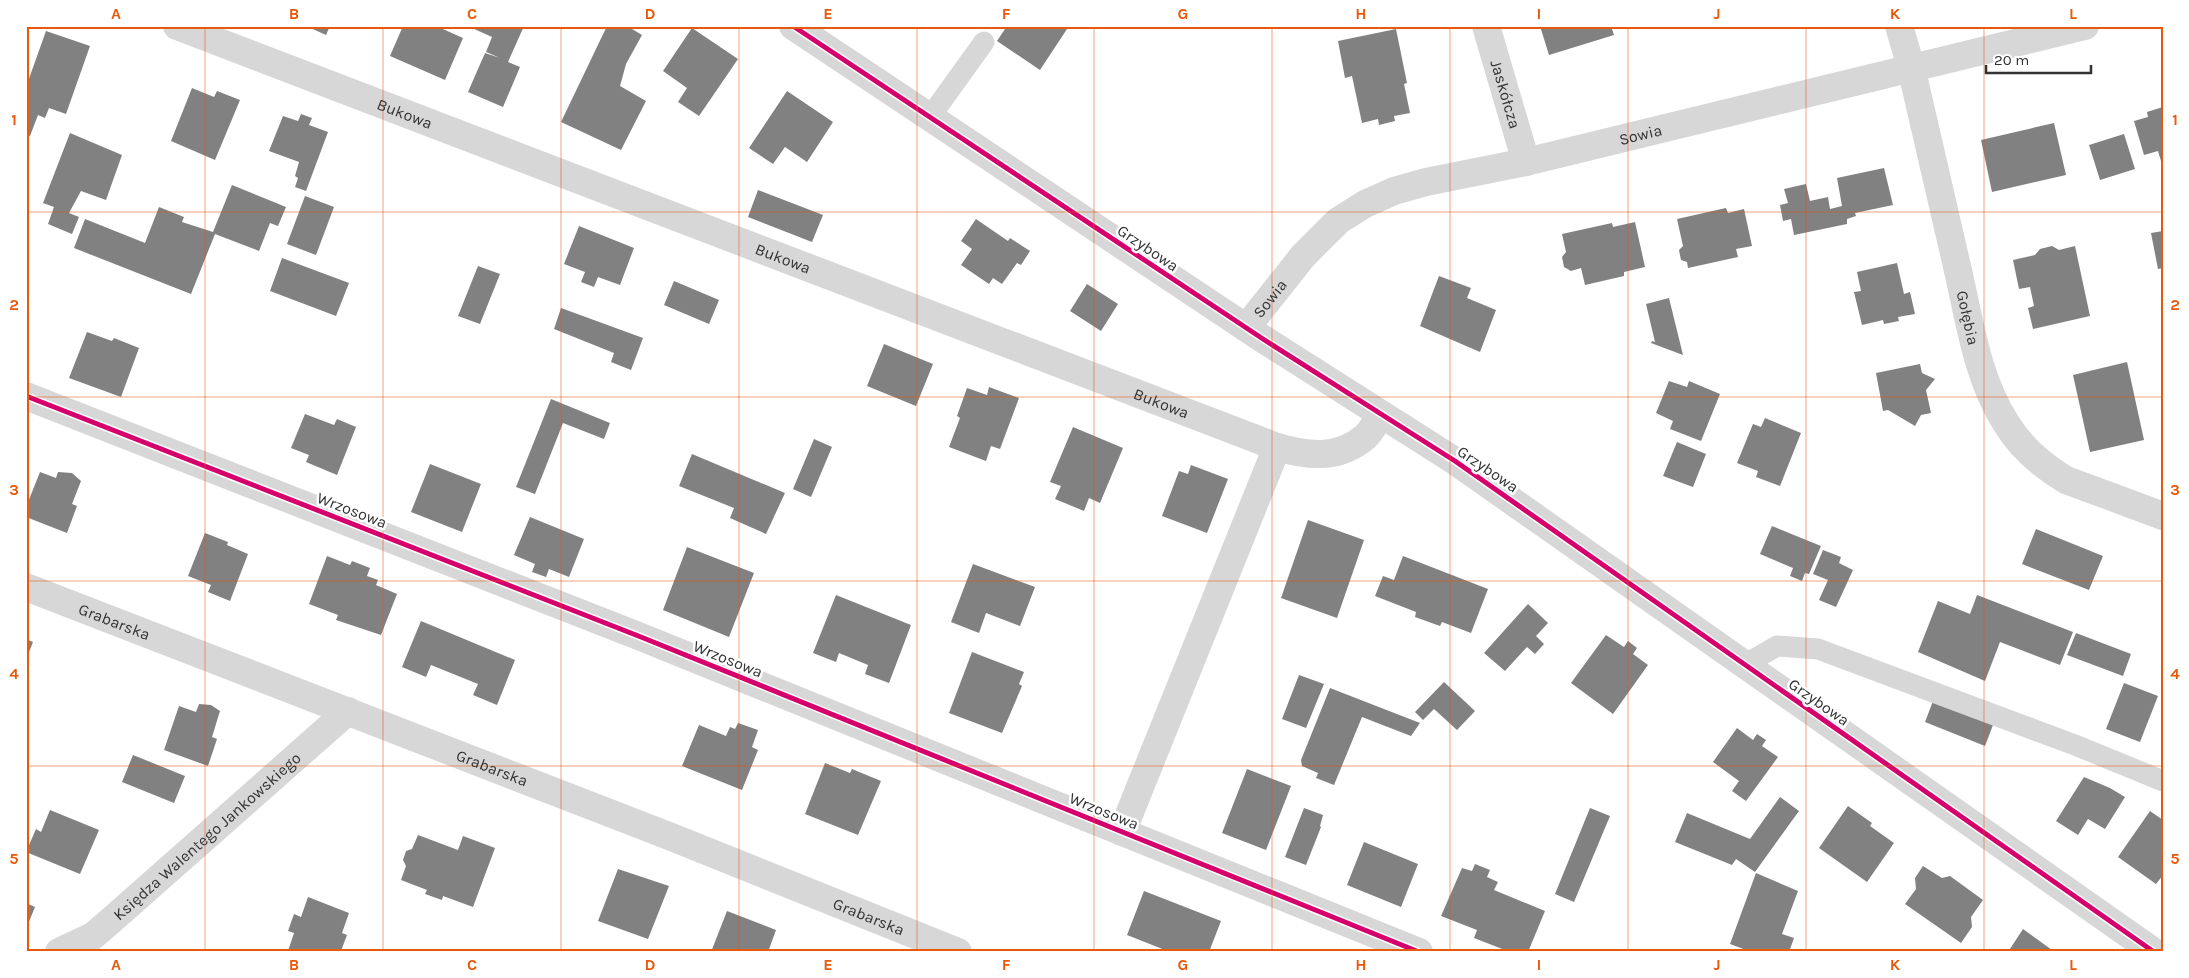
<svg xmlns="http://www.w3.org/2000/svg" width="2189" height="978" font-family="Karla,sans-serif">
  <style>
    .building { fill: #818181 }
    .lines { fill: none; stroke-linecap: round; stroke-linejoin: round }
    .service { stroke: #d7d7d7; stroke-width: 21 }
    .minor { stroke: #d7d7d7; stroke-width: 28 }
    .cycleway-casing { stroke: #fff; stroke-width: 8 }
    .cycleway { stroke: #d6006c; stroke-width: 5 }
    .grid { fill: none; stroke: #e8590c; stroke-width: 1; stroke-opacity: 0.55 }
    .labels { text-anchor: middle; dominant-baseline: central; stroke-width: 5; stroke-linejoin: round; paint-order: stroke }
    .street-label { font-size: 16px; fill: #333; stroke: #fff }
    .neatline { fill: none; stroke: #e8590c; stroke-width: 2 }
    .grid-label { font-size: 16px; text-anchor: middle; font-weight: bold; fill: #e8590c }
  </style>
  <rect width="100%" height="100%" fill="#fff"/>
  <!-- building -->
  <path class="building" d="M306,26H330L326,35Z
    M403,26H436L463,38L445,80L390,56Z
    M473,26H524L508,62L520,67L503,107L468,92L485,53L500,58L486,52L492,37L472,28Z
    M607,26H627L642,35L626,64L620,86L646,101L621,150L561,122Z
    M1007,26H1063L1067,29L1040,70L997,41Z
    M1540,26H1611L1614,35L1549,55Z
    M692,28L738,59L699,116L678,102L687,88L663,71Z
    M1396,29L1407,83L1404,84L1410,113L1394,116L1395,121L1379,125L1378,119L1362,123L1352,76L1345,78L1338,41Z
    M46,31L90,46L66,114L49,108L45,118L38,115L30,136L26,135V87Z
    M192,88L214,97L217,91L240,100L215,160L171,141Z
    M787,91L833,122L807,162L785,147L773,164L749,148Z
    M2163,107V161H2161L2158,151L2144,155L2134,121L2148,117L2147,112Z
    M301,114L312,118L309,125L328,132L306,191L295,187L298,178L295,176L299,162L269,151L283,116L298,121Z
    M2054,123L2066,175L1992,192L1981,140Z
    M70,133L122,155L106,200L81,191L69,213L79,217L72,234L48,224L54,207L43,203Z
    M2124,134L2135,169L2100,180L2089,145Z
    M1884,168L1893,205L1855,213L1856,216L1847,219V224L1794,235L1791,219L1783,221L1780,205L1788,203L1784,189L1806,184L1810,201L1828,197L1830,209L1842,206L1837,178Z
    M232,185L286,207L278,226L270,223L259,251L215,234L191,294L74,248L85,219L145,243L159,207L184,217L182,222L213,232Z
    M758,190L823,215L812,242L748,217Z
    M305,196L334,207L316,255L287,244Z
    M1726,208L1728,213L1744,209L1752,246L1736,249L1738,257L1688,268L1687,262L1681,260L1679,250L1683,246L1677,219Z
    M976,219L1008,241L1010,238L1030,251L1021,265L1017,263L1002,284L993,278L989,284L961,265L972,249L961,241Z
    M1635,222L1645,267L1624,272V276L1585,285L1581,268L1571,271L1564,267L1562,257L1566,252L1562,234L1612,223L1613,227Z
    M579,226L634,248L620,285L598,277L594,287L581,282L585,272L564,264Z
    M2163,231V268L2158,269L2151,233Z
    M2052,246L2059,250L2075,246L2090,316L2033,329L2028,308L2034,306L2030,287L2019,289L2013,260L2035,255L2040,249Z
    M282,258L349,283L336,316L270,291Z
    M1897,263L1904,294L1910,292L1915,314L1898,317L1899,321L1884,324L1883,320L1862,325L1854,292L1861,291L1857,272Z
    M478,266L500,274L480,324L458,316Z
    M1439,276L1471,288L1467,298L1496,310L1480,352L1420,326Z
    M674,281L719,300L709,324L664,305Z
    M1087,284L1118,304L1101,331L1070,311Z
    M1669,298L1683,355L1651,343L1652,341L1655,342L1646,304Z
    M561,308L643,338L631,370L611,362L614,353L554,329Z
    M87,332L112,341L114,338L139,348L121,397L69,378Z
    M884,344L933,364L916,406L867,386Z
    M2127,362L2144,440L2090,452L2073,375Z
    M1920,364L1922,373L1935,379L1926,390L1931,413L1921,415L1915,426L1888,410L1883,411L1876,373Z
    M1669,381L1687,387L1689,381L1720,394L1701,441L1670,429L1673,421L1656,413Z
    M989,387L1019,398L1000,449L991,446L986,461L949,447L960,418L957,416L967,388L987,395Z
    M551,399L610,423L604,439L563,423L535,494L516,487Z
    M305,414L334,425L337,419L356,427L337,475L306,462L309,455L291,448Z
    M1765,418L1801,433L1780,486L1756,477L1758,471L1737,463L1753,424L1761,427Z
    M1073,427L1123,448L1100,503L1089,498L1084,511L1055,499L1061,486L1050,482Z
    M814,439L832,447L811,497L793,489Z
    M1677,442L1706,454L1693,487L1663,476Z
    M692,454L785,493L766,534L730,518L734,508L679,486Z
    M430,464L481,484L462,532L411,512Z
    M1191,465L1228,479L1207,533L1162,516L1179,471L1188,474Z
    M40,472L56,478L58,472L72,473L81,481L72,504L77,506L67,533L26,517V507Z
    M530,517L584,539L569,577L549,569L546,577L532,572L535,564L514,555Z
    M1308,520L1364,540L1337,618L1281,598Z
    M1772,526L1821,546L1809,574L1805,573L1802,581L1790,576L1793,568L1760,554Z
    M2036,529L2103,556L2089,590L2022,564Z
    M205,533L228,542L227,545L248,554L230,601L208,592L211,585L188,576Z
    M687,547L754,573L729,637L663,610Z
    M1823,550L1841,557L1839,563L1853,570L1836,607L1819,600L1828,580L1813,574Z
    M327,556L350,565L352,561L370,568L367,576L378,580L376,585L397,594L381,635L336,620L338,615L309,604Z
    M1403,556L1488,589L1471,633L1442,622L1440,626L1415,617L1416,612L1375,596L1383,576L1394,580Z
    M973,564L1035,587L1020,626L986,613L979,633L951,622Z
    M836,595L911,625L889,683L865,674L868,665L839,653L836,662L813,653Z
    M1977,595L2073,632L2060,665L2000,642L1985,681L1918,652L1938,601L1970,614Z
    M1528,604L1548,623L1536,636L1544,644L1535,654L1527,647L1505,671L1484,653Z
    M421,621L515,660L497,705L473,695L478,684L431,665L426,677L402,667Z
    M2076,633L2131,654L2123,676L2067,655Z
    M1606,635L1624,647L1628,641L1637,648L1633,654L1648,665L1613,714L1571,683Z
    M26,639L33,642L26,660Z
    M972,652L1024,672L1019,684L1022,686L1002,733L949,713Z
    M1299,675L1324,684L1306,728L1282,719Z
    M1444,682L1475,711L1457,730L1434,709L1423,720L1415,712Z
    M2124,683L2158,696L2140,742L2106,729Z
    M1330,688L1420,723L1411,736L1362,717L1334,785L1316,778L1318,773L1302,766L1301,760Z
    M1933,701L1993,725L1985,746L1925,722Z
    M199,704L211,705L220,711L212,737L217,739L208,766L164,750L179,706L196,712Z
    M738,723L758,730L752,747L758,750L742,790L682,766L699,725L726,736L730,727L735,729Z
    M1737,728L1753,740L1757,734L1766,740L1762,746L1778,757L1746,801L1732,791L1739,781L1713,762Z
    M133,755L185,776L174,803L122,782Z
    M825,763L850,773L852,769L881,781L858,835L805,814Z
    M1247,769L1291,786L1266,850L1222,833Z
    M2084,777L2110,788L2125,797L2105,829L2088,819L2078,835L2056,821Z
    M1780,797L1799,811L1755,872L1736,859L1732,865L1675,842L1687,813L1750,839Z
    M1848,806L1872,823L1870,826L1894,843L1867,882L1819,848Z
    M1304,808L1323,815L1320,826L1321,827L1306,865L1285,857Z
    M1590,808L1610,816L1574,902L1555,894Z
    M50,810L99,830L80,874L26,852L36,829L41,832Z
    M2150,811L2163,820V875L2156,884L2118,857Z
    M418,835L458,850L463,836L495,848L473,907L443,896L442,900L425,894L427,890L401,880L406,866L403,860L406,851L412,849Z
    M1364,842L1418,864L1401,907L1347,885Z
    M1475,864L1490,870L1487,877L1498,882L1494,890L1545,911L1528,952H1510L1474,938L1477,930L1441,916L1462,868L1472,871Z
    M1923,866L1942,878L1950,876L1983,900L1971,917L1972,927L1961,943L1905,904L1916,889L1915,878Z
    M618,869L669,886L648,939L598,921Z
    M1756,873L1798,891L1782,934L1794,938L1789,952H1745L1746,950L1730,944Z
    M1144,891L1221,921L1209,952H1170L1127,935Z
    M308,897L349,913L342,933L347,935L341,951H288L294,933L288,931L294,914L301,917Z
    M26,903L35,907L26,929Z
    M727,911L776,930L768,952H711Z
    M2023,929L2052,950L2051,952H2008Z"/>
  <g class="lines">
    <!-- service -->
    <path class="service" d="M930,117L984,42
      M1744,665L1777,646L1818,649L2075,745L2163,781"/>
    <!-- minor -->
    <g class="minor">
      <path id="s1" d="M177,26L1277,447C1307,456 1338,460 1365,437C1371,432 1376,422 1380,415"/>
      <path d="M793,26L1263,339L1455,461L2154,952"/>
      <path id="s2" d="M1486,26L1526,162"/>
      <path id="s3" d="M1899,26L1911,67C1927,136 1943,206 1959,275C1970,324 1978,380 2006,423C2021,448 2041,465 2066,480L2163,516"/>
      <path id="s4" d="M1246,328L1303,256L1338,221L1365,204L1394,191L1426,182L1526,162L2085,26"/>
      <path d="M26,396L641,637L1419,952"/>
      <path id="s5" d="M26,587L669,836L958,952"/>
      <path d="M1122,832L1277,447"/>
      <path id="s6" d="M59,952L93,936L115,917L348,711"/>
    </g>
    <!-- cycleway casing -->
    <g class="cycleway-casing">
      <path id="cycleway" d="M793,26L1263,339L1455,461L2154,952
        M26,396L641,637L1419,952"/>
    </g>
    <!-- cycleway -->
    <use href="#cycleway" class="cycleway"/>
  </g>
  <!-- grid -->
  <path class="grid" d="M205,26V952M383,26V952M561,26V952M739,26V952M917,26V952M1094,26V952M1272,26V952M1450,26V952M1628,26V952M1806,26V952M1984,26V952M26,212H2163M26,397H2163M26,581H2163M26,766H2163"/>
  <g class="labels">
    <!-- street labels -->
    <g class="street-label">
      <text stroke="none"><textPath href="#s2" startOffset="71">Jaskółcza</textPath></text>
      <text stroke="none"><textPath href="#s1" startOffset="244">Bukowa</textPath></text>
      <text stroke="none"><textPath href="#s4" startOffset="458">Sowia</textPath></text>
      <text transform="translate(1148 248) rotate(34)">Grzybowa</text>
      <text stroke="none"><textPath href="#s1" startOffset="649">Bukowa</textPath></text>
      <text stroke="none"><textPath href="#s4" startOffset="38">Sowia</textPath></text>
      <text stroke="none"><textPath href="#s3" startOffset="300">Gołębia</textPath></text>
      <text stroke="none"><textPath href="#s1" startOffset="1054">Bukowa</textPath></text>
      <text transform="translate(1488 469) rotate(34)">Grzybowa</text>
      <text transform="translate(352 510) rotate(21)">Wrzosowa</text>
      <text stroke="none"><textPath href="#s5" startOffset="95">Grabarska</textPath></text>
      <text transform="translate(728 659) rotate(22)">Wrzosowa</text>
      <text transform="translate(1819 702) rotate(35)">Grzybowa</text>
      <text stroke="none"><textPath href="#s5" startOffset="500">Grabarska</textPath></text>
      <text transform="translate(1104 811) rotate(22)">Wrzosowa</text>
      <text stroke="none"><textPath href="#s6" startOffset="189">Księdza Walentego Jankowskiego</textPath></text>
      <text stroke="none"><textPath href="#s5" startOffset="905">Grabarska</textPath></text>
    </g>
  </g>
  <!-- border -->
  <rect width="2189" height="978" fill="none" stroke="#ffffff" stroke-width="55"/>
  <!-- scale -->
  <path d="M1986 65v8h105v-8" fill="none" stroke="#333333" stroke-width="2.5"/>
  <text x="1994" y="65" font-size="15" fill="#333333" stroke="#ffffff" stroke-width="4" paint-order="stroke">20 m</text>
  <rect x="28" y="28" width="2134" height="922" class="neatline"/>
  <g class="grid-label">
    <text x="116" y="19">A</text>
    <text x="294" y="19">B</text>
    <text x="472" y="19">C</text>
    <text x="650" y="19">D</text>
    <text x="828" y="19">E</text>
    <text x="1006" y="19">F</text>
    <text x="1183" y="19">G</text>
    <text x="1361" y="19">H</text>
    <text x="1539" y="19">I</text>
    <text x="1717" y="19">J</text>
    <text x="1895" y="19">K</text>
    <text x="2073" y="19">L</text>
    <text x="14" y="125">1</text>
    <text x="2175" y="125">1</text>
    <text x="14" y="310">2</text>
    <text x="2175" y="310">2</text>
    <text x="14" y="495">3</text>
    <text x="2175" y="495">3</text>
    <text x="14" y="679">4</text>
    <text x="2175" y="679">4</text>
    <text x="14" y="864">5</text>
    <text x="2175" y="864">5</text>
    <text x="116" y="970">A</text>
    <text x="294" y="970">B</text>
    <text x="472" y="970">C</text>
    <text x="650" y="970">D</text>
    <text x="828" y="970">E</text>
    <text x="1006" y="970">F</text>
    <text x="1183" y="970">G</text>
    <text x="1361" y="970">H</text>
    <text x="1539" y="970">I</text>
    <text x="1717" y="970">J</text>
    <text x="1895" y="970">K</text>
    <text x="2073" y="970">L</text>
  </g>
</svg>
